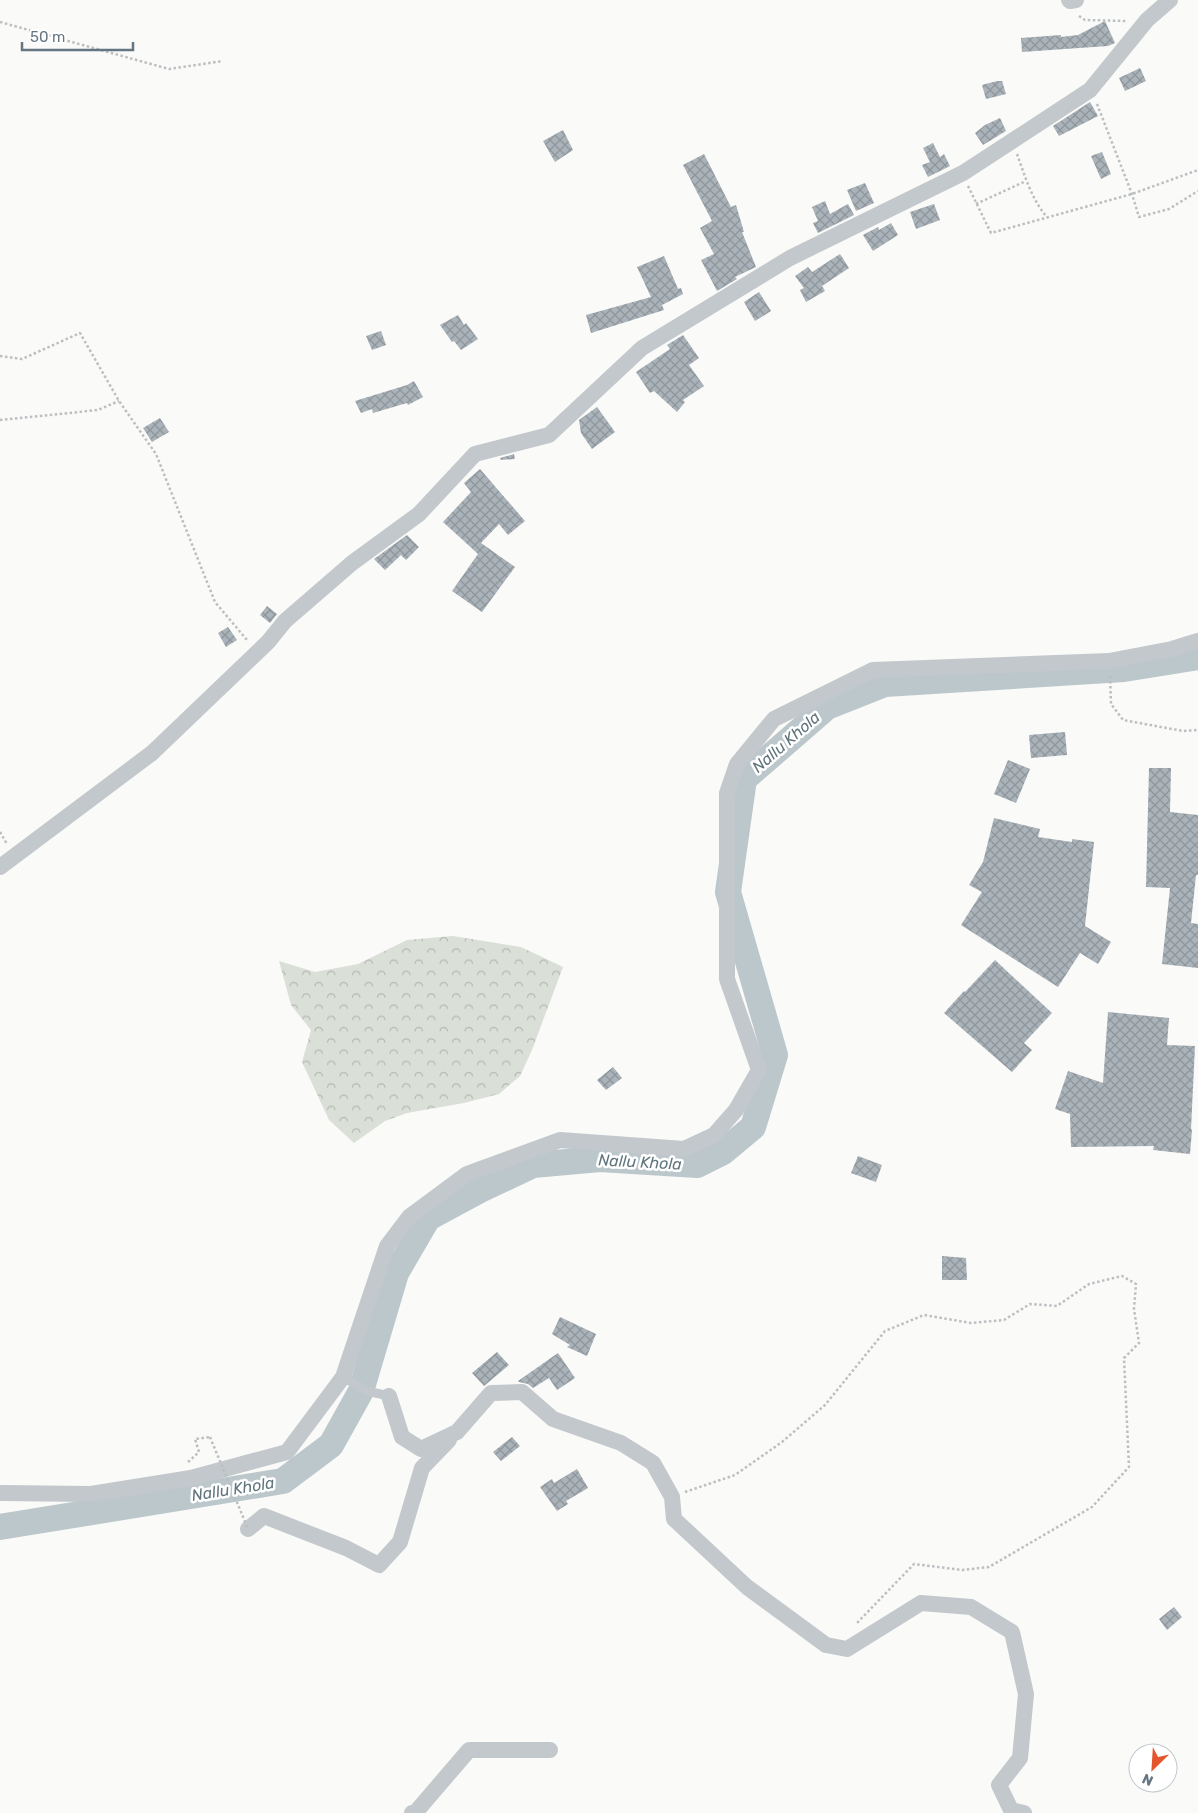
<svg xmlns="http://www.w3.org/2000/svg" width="1198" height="1813" font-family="Rubik,sans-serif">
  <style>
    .forest { fill: url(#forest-crowns) }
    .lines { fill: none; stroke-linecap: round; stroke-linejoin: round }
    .river { stroke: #bbc7cb; stroke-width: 26 }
    .building { fill: url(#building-cross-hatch) }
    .path { stroke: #bbbfc2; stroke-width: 2.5; stroke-dasharray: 2.5 2.5; stroke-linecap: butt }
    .service { stroke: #c3c8cc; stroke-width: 9 }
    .minor { stroke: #c3c8cc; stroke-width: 16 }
    .path-bridge { stroke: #bbbfc2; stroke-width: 2.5; stroke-dasharray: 2.5 2.5; stroke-linecap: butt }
    .labels { text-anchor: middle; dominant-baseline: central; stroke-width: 5; stroke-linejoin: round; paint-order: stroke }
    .water-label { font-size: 16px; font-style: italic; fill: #60757c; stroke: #fff }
  </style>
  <defs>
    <pattern id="forest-crowns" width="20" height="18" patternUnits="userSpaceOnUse" patternTransform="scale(1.25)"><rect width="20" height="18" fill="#dadfd7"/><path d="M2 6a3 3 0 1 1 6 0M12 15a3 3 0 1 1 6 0" fill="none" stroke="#b4b9b4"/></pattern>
    <pattern id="building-cross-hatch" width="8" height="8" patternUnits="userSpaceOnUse" patternTransform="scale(1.25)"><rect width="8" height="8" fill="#aab3b9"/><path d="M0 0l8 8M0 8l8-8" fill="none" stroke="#8e969c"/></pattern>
  </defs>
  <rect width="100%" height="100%" fill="#fafaf8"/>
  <!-- forest -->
  <path class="forest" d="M453,936L521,947L563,967L532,1050L520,1076L499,1094L464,1103L407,1113L385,1121L354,1143L329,1120L302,1062L311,1030L291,1005L279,961L315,972L358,964L407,940Z"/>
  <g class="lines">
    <!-- river -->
    <path class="river" d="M0,1527L283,1481L331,1445L361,1391L396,1273L428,1218L480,1190L533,1165L600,1159L697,1165L723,1152L753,1127L775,1055L728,892L744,779L827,707L885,684L1124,669L1198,657"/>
  </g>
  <!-- building -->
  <path class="building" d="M1105,21L1115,43L1108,46L1022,52L1021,38L1061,35V37L1078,35Z
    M1140,68L1146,81L1125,91L1119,78Z
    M997,81H1002L1006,94L986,99L982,85Z
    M1090,102L1098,116L1059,136L1053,126Z
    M1000,118L1006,131L983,145L975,133L985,125Z
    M563,130L573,150L555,162L543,141Z
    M933,143L940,157L944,154L950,166L928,177L922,165L930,162L923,148Z
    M1102,152L1111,174L1101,179L1091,156Z
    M704,154L731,207L736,205L744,232H742L756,267L735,277L737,279L717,291L701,260L714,254L700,228L712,221L683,165Z
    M865,183L874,203L856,211L847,190Z
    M825,201L830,214L848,204L854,215L818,233L813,223L818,221L812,207Z
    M934,204L940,220L916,229L910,212Z
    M891,223L898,235L873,251L863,235L878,227L879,230Z
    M840,254L849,268L822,286L825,291L806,302L800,290L804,288L795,276L808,267L812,272Z
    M664,256L678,289L681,288L683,294L662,305L664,310L591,333L586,315L651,297L637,267Z
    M759,292L771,311L755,321L744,302Z
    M458,315L464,325L466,323L478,339L461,350L454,341L452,342L440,325Z
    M381,331L386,345L372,350L366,336Z
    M683,335L699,358L689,365L704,386L683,400L685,402L677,412L654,391L650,393L636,372L670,349L667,345Z
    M414,381L423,397L408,405L407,403L373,413L372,409L361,413L355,401L407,385Z
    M597,407L615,432L592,449L581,433L579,420Z
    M160,418L169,432L152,442L143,428Z
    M514,454L515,459L501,460L500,458Z
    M480,469L525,521L508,535L499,524L481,543L515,567L482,612L452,591L478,554L443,522L471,492L464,483Z
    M407,535L419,547L406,560L401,555L385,570L374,559Z
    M267,606L277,614L270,623L260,615Z
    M228,627L237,640L226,647L218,633Z
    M1065,732L1067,755L1031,758L1029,735Z
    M1008,760L1030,769L1016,803L994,794Z
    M1149,768H1171L1170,812L1198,815V875H1196L1191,923L1198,924V968L1162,964L1170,888L1146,887Z
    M994,818L1040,829L1038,837L1072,842V839L1094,842L1085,926L1111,942L1098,964L1080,953L1058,987L961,925L982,892L969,885L983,862Z
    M995,960L1052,1013L1024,1043L1032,1050L1012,1072L944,1013L964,991L965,992Z
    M1108,1012L1169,1018L1167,1045L1195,1046L1191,1129L1192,1130L1190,1154L1153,1150L1154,1146L1071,1147L1070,1114L1055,1109L1068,1071L1103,1083Z
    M613,1067L622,1078L606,1090L597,1080Z
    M858,1156L882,1165L876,1182L851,1173Z
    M942,1256L966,1258L967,1280H942Z
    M560,1317L596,1334L587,1356L567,1347L570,1345L552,1334Z
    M497,1352L509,1365L484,1386L472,1373Z
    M558,1353L575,1378L557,1390L549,1378L533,1388L528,1384L519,1382L518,1381Z
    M512,1437L520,1446L501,1461L493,1452Z
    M577,1469L588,1488L566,1501L568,1504L557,1511L540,1487L552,1479L554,1483Z
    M1174,1607L1182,1617L1167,1630L1159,1619Z"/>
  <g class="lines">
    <!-- path -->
    <path class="path" d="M1079,16L1085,20L1127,21
      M0,22L169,69L223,61
      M1097,104L1132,194L1139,217L1169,209L1198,191
      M1017,154C1025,176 1032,201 1048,218
      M968,186L991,233L1132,194L1198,170
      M976,204L1026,181
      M0,356L22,359L80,333L119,401L156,454L215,602L247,640
      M0,420L98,410L119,401
      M1110,676L1111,704L1123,720L1183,731L1198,730
      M0,832L7,844
      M188,1462L199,1452L195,1439L210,1437
      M685,1492L735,1475L782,1442L825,1405L885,1331L924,1315L971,1323L1004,1320L1030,1304L1057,1306L1089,1284L1122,1276L1136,1284L1134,1309L1139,1343L1124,1358L1129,1467L1092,1507L989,1567L962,1570L914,1564L856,1624"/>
    <!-- service -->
    <path class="service" d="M343,1377L367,1391L389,1396"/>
    <!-- minor -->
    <path class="minor" d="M1069,0L1070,1L1076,0
      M0,867L152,753L268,642L285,621L352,563L419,514L475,454L549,435L642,348L790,258L963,173L1006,145L1090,90L1147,20L1170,0
      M389,1396L402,1437L421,1449L457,1432L491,1393L522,1392L553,1419L621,1443L653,1463L672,1497L674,1519L747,1587L826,1645L847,1649L921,1603L971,1607L1012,1632L1026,1694L1020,1758L999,1785L1011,1810L1024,1813
      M0,1493L91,1494L191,1478L287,1452L343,1377L387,1246L409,1217L467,1174L560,1140L684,1149L714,1135L736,1110L759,1070L727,979V793L737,764L774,719L873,670L1109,661L1172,649L1198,641
      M248,1529L264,1516L346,1548L379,1565L400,1542L422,1468L449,1440
      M412,1813H415L469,1750H550"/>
    <!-- path-bridge -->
    <path class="path-bridge" d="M210,1437L248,1529"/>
  </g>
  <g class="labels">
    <!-- water labels -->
    <g class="water-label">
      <text transform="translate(786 742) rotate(-41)">Nallu Khola</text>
      <text transform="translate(640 1162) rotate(3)">Nallu Khola</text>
      <text transform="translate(233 1489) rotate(-9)">Nallu Khola</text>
    </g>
  </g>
  <!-- north arrow -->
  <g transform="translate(1153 1768) rotate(205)"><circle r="24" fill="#ffffff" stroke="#c1c8cd"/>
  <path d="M0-4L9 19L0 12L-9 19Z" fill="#e4572e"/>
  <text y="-8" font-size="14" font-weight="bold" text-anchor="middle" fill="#657683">N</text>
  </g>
  <!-- scale -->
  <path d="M22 42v8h111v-8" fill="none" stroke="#657683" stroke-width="2.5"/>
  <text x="30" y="42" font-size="15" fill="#657683" stroke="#ffffff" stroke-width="4" paint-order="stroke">50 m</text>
</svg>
